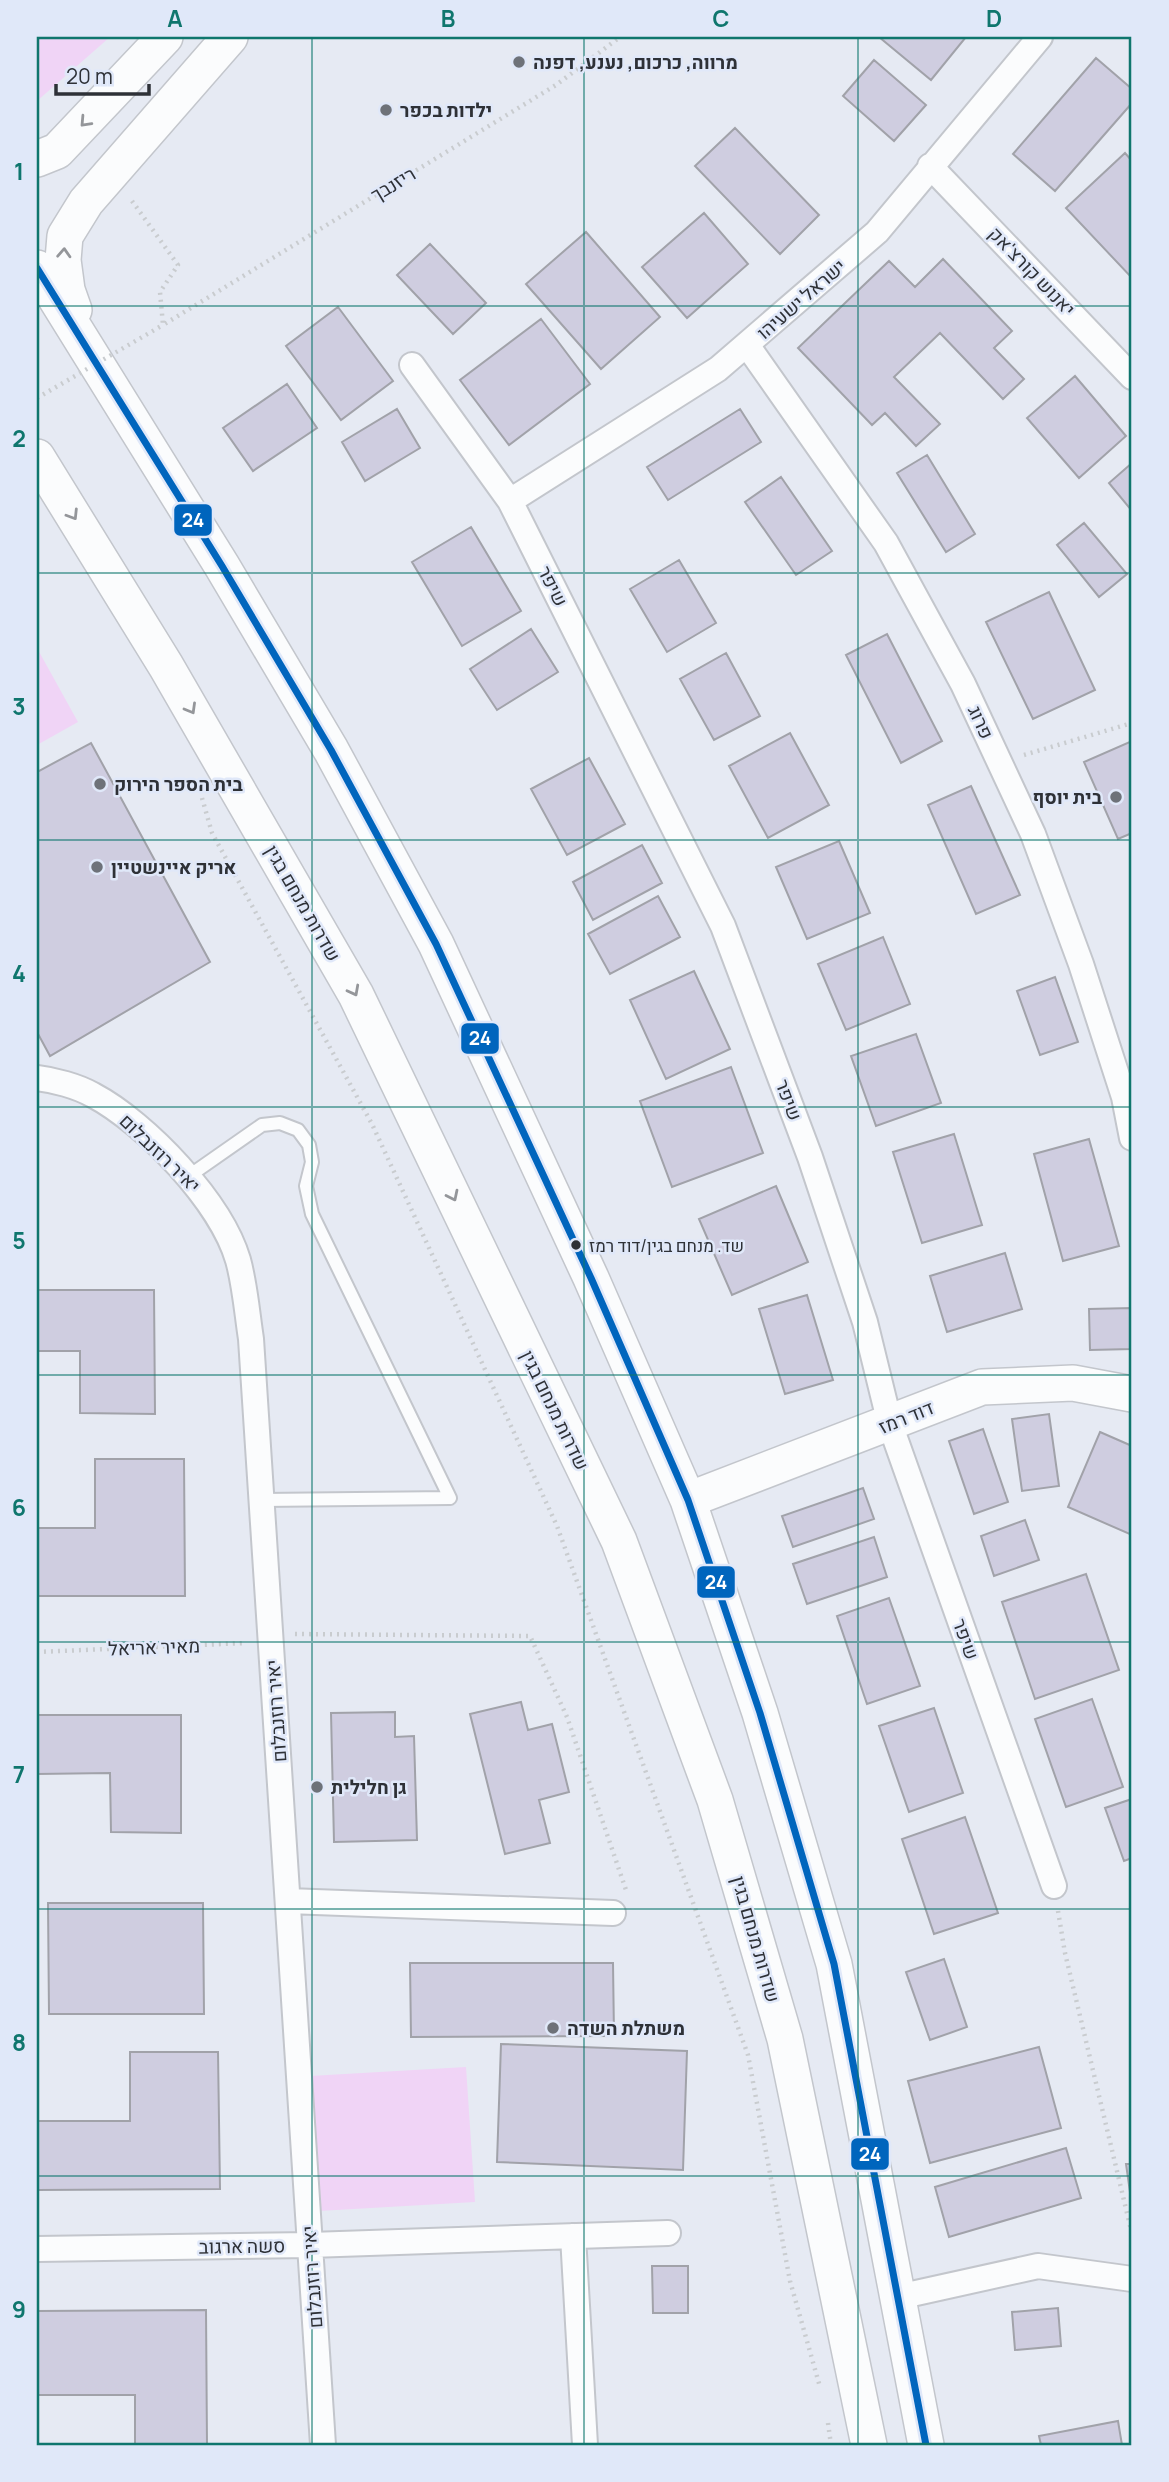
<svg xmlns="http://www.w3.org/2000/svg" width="1169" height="2482" font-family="Manrope,Heebo,sans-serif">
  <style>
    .green { fill: #f0d4f6 }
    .building { fill: #cfcde0; stroke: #a1a2a9; stroke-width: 2 }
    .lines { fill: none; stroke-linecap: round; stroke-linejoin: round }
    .lane-casing { stroke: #c3c6cc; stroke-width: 16 }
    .street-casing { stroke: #c3c6cc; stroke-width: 28 }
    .secondary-casing { stroke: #c3c6cc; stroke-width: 38 }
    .path { stroke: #c9cccf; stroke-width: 4.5; stroke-dasharray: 2 5; stroke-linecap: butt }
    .lane { stroke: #fbfcfd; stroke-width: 12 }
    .street { stroke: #fbfcfd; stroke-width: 24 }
    .secondary { stroke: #fbfcfd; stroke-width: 35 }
    .path-bridge { stroke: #c9cccf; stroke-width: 4.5; stroke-dasharray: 2 5; stroke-linecap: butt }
    .bus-1-casing { stroke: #e0e8f9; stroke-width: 12 }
    .bus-1 { stroke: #0065bd; stroke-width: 7 }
    .oneway { stroke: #94969a }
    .grid { fill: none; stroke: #0f766e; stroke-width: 2; stroke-opacity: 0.55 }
    .poi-dot { fill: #6e7279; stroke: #e0e8f9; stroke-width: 2.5 }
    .bus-dot { fill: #2e3137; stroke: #e0e8f9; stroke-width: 2.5 }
    .labels { text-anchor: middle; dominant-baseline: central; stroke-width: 5; stroke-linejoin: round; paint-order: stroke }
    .bus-label { font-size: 17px; fill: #2e3137; stroke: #e0e8f9; text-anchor: start }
    .poi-label { font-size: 19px; font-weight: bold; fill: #2e3137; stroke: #e0e8f9; text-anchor: start }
    .street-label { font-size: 19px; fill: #2e3137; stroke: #e0e8f9 }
    .line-badge { stroke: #e0e8f9; stroke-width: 2.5 }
    .badge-label { font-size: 19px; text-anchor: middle; font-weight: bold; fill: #fff }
    .neatline { fill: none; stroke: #0f766e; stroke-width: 2.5 }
    .grid-label { font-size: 23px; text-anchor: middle; font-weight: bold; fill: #0f766e }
  </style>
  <rect width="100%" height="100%" fill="#e6eaf3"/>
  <!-- green -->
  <path class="green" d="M37,37H110L37,101Z
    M37,648L78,722L37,745Z
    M466,2067L475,2202L319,2211L310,2076Z"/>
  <!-- building -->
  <path class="building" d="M879,37H966L931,80Z
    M1096,58L1132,89V103L1055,191L1013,154Z
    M874,60L926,105L894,141L843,96Z
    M735,128L819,215L780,254L695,166Z
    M1125,153L1132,161V278L1066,208Z
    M704,213L748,264L687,318L642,267Z
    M586,232L660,317L601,369L526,284Z
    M430,244L486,303L453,334L397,275Z
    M943,259L1012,331L994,348L1024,379L1003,399L940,333L894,377L940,424L916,446L885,413L872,425L798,348L889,261L915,287Z
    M338,307L393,381L341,420L286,346Z
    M541,319L590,384L509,445L460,380Z
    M1075,376L1126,436L1079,478L1027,418Z
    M287,384L317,428L253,471L223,428Z
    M397,409L420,448L365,481L342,442Z
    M740,409L761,442L668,500L647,467Z
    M927,455L975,534L946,552L897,473Z
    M1132,463V511L1109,483Z
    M781,477L832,551L796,575L745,502Z
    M1084,523L1127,574L1099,597L1057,545Z
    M471,527L521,611L462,646L412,562Z
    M679,560L716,623L667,652L630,589Z
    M1049,592L1095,690L1033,719L986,622Z
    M531,629L558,672L497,710L470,669Z
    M887,634L942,741L901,763L846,655Z
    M726,653L760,716L714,740L680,679Z
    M790,733L829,805L768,838L729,766Z
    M1132,741V833L1118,839L1084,762Z
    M91,743L210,962L50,1056L37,1032V772Z
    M589,758L625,824L567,855L531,789Z
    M971,786L1020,895L976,914L928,805Z
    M839,841L870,913L807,939L776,867Z
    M642,845L662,883L593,920L573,882Z
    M658,896L680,937L610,974L588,934Z
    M883,937L910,1004L846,1030L818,964Z
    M694,971L730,1049L666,1079L630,1000Z
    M1055,977L1078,1042L1040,1055L1017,991Z
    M916,1034L941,1103L876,1126L851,1056Z
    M731,1067L763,1153L672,1187L640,1101Z
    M954,1134L982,1225L922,1243L893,1152Z
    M1089,1139L1119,1246L1063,1261L1034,1154Z
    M776,1186L808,1262L732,1295L699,1219Z
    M1005,1253L1022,1309L947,1332L930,1276Z
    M37,1290H154L155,1414L80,1413V1351H37Z
    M807,1295L833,1380L785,1394L759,1309Z
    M1132,1308V1349L1090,1350L1089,1309Z
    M1049,1414L1059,1486L1022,1491L1012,1419Z
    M983,1429L1008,1502L974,1514L949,1441Z
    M1100,1432L1132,1446V1535L1068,1507Z
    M95,1459H184L185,1596H37V1528H95Z
    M863,1488L874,1519L793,1547L782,1516Z
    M1025,1520L1039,1560L994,1576L981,1536Z
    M874,1537L887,1577L807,1604L793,1564Z
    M1086,1574L1119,1670L1035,1699L1002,1602Z
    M889,1598L920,1686L867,1704L837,1616Z
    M1092,1699L1123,1787L1066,1807L1035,1719Z
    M521,1702L528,1730L552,1724L569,1792L539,1800L550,1843L505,1854L470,1714Z
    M934,1708L963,1793L909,1812L879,1726Z
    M395,1712V1737L414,1736L417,1840L334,1842L331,1713Z
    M37,1715H181V1833L111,1832L110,1773L37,1774Z
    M1132,1799V1858L1124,1861L1105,1808Z
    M965,1817L998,1913L934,1934L902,1839Z
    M48,1903H203L204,2014H49Z
    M944,1959L967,2027L930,2040L906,1972Z
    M410,1963H613L614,2036L411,2037Z
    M501,2044L687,2051L683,2170L497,2162Z
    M1039,2047L1061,2128L930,2163L908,2081Z
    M130,2052H218L220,2189L37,2190V2121H130Z
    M1066,2148L1081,2198L949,2237L935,2187Z
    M1126,2164H1132V2206Z
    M652,2266H688V2313H653Z
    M1058,2308L1061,2346L1015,2350L1012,2312Z
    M206,2310L207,2445H135V2395H37V2311Z
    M1118,2421L1122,2445H1041L1039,2436Z"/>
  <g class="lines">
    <!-- lane casing -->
    <g class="lane-casing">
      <path id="lane" d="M189,1176L262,1125L280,1123L298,1130L309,1145L312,1162L306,1186L312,1214L450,1498L262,1500"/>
    </g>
    <!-- street casing -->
    <g class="street-casing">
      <path id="street" d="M930,166L1132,377
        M747,345L886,543L963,684L1033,834L1081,964L1124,1097L1132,1138
        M412,365L510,501L723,926L810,1157L865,1322L890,1424L1054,1886
        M510,501L718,369L877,232L1040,37
        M37,1078C54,1080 77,1086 93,1095C146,1123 221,1202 238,1260C245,1285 247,1313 251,1339L323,2445
        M288,1901L613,1913
        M573,2236L585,2445
        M37,2249L310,2245L668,2233
        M898,2297L1038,2266L1132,2279"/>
    </g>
    <!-- secondary casing -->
    <g class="secondary-casing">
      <path id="secondary" d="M37,159L57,151L165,37
        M37,268L222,566L331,750L436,944L591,1278L688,1500L760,1713L834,1964L926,2445
        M74,310L67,290L63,260L65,236L86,202L230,37
        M37,457L166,666L356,995L619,1541L715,1800L785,2039L869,2445
        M688,1500L982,1387L1073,1383L1132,1394"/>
    </g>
    <!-- path -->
    <path class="path" d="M132,201L178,265L160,292L163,325L556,85L620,37
      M1024,755L1132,723
      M202,798L212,833L372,1124L557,1526L748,2055L790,2281L820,2387
      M295,1634L530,1636L567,1717L626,1890
      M37,1652L246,1643
      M1058,1911L1065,1953L1132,2234
      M828,2423L831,2445"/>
    <!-- lane -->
    <use href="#lane" class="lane"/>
    <!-- street -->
    <use href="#street" class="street"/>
    <!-- secondary -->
    <use href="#secondary" class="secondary"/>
    <!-- path-bridge -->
    <path class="path-bridge" d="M37,398L163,325"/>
    <!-- bus-1 casing -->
    <g class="bus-1-casing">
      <path id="bus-1" d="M37,268L222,566L331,750L436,944L591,1278L688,1500L760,1713L834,1964L926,2445"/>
    </g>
    <!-- bus-1 -->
    <use href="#bus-1" class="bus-1"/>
  </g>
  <!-- one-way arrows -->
  <defs><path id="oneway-chevron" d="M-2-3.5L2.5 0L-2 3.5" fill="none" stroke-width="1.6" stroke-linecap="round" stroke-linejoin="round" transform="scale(1.75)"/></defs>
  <g class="oneway">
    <use href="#oneway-chevron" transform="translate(85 122) rotate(133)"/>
    <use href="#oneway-chevron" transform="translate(64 253) rotate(-87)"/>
    <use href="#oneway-chevron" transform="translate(73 515) rotate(58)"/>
    <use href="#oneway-chevron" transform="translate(191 709) rotate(60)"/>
    <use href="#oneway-chevron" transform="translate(354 991) rotate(62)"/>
    <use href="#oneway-chevron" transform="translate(453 1196) rotate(64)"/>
  </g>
  <!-- grid -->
  <path class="grid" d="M312,37V2445M584,37V2445M858,37V2445M37,306H1132M37,573H1132M37,840H1132M37,1107H1132M37,1375H1132M37,1642H1132M37,1909H1132M37,2176H1132"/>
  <!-- markers -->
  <g class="poi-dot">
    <circle cx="519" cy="62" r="7"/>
    <circle cx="386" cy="110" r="7"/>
    <circle cx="100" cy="784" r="7"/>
    <circle cx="1116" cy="797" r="7"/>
    <circle cx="97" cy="867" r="7"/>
    <circle cx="317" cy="1787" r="7"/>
    <circle cx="553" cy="2028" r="7"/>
  </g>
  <circle class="bus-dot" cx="576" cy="1245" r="6"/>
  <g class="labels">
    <!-- bus labels -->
    <g class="bus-label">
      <text x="589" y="1245">שד. מנחם בגין/דוד רמז</text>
    </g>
    <!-- poi labels -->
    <g class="poi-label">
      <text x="533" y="62">מרווה, כרכום, נענע, דפנה</text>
      <text x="400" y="110">ילדות בכפר</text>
      <text x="114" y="784">בית הספר הירוק</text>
      <text x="1102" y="797" text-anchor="end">בית יוסף</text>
      <text x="111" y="867">אריק איינשטיין</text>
      <text x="331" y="1787">גן חלילית</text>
      <text x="567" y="2028">משתלת השדה</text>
    </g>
    <!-- street labels -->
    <g class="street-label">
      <text transform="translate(393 184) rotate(-31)">ריזנבך</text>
      <text transform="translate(1032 271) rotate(46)">יאנוש קורצ'אק</text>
      <text transform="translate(801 299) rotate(-41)">ישראל ישעיהו</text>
      <text transform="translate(553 586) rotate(63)">שיפר</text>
      <text transform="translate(981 722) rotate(65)">פרוג</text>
      <text transform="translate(303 903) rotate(60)">שדרות מנחם בגין</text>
      <text transform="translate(789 1100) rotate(69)">שיפר</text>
      <text transform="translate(160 1153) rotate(44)">יאיר רוזנבלום</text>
      <text transform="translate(555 1410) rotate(64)">שדרות מנחם בגין</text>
      <text transform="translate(906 1417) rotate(-22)">דוד רמז</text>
      <text transform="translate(966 1639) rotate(70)">שיפר</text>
      <text transform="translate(154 1647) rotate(-2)">מאיר אריאל</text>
      <text transform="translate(276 1711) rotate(-94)">יאיר רוזנבלום</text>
      <text transform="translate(756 1939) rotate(74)">שדרות מנחם בגין</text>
      <text transform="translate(242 2246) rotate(-1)">סשה ארגוב</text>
      <text transform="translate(312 2277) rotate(-94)">יאיר רוזנבלום</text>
    </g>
  </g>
  <g class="line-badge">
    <rect x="173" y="503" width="40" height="34" rx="7" fill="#0065bd"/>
    <rect x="460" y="1022" width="40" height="33" rx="7" fill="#0065bd"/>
    <rect x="696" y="1565" width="40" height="34" rx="7" fill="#0065bd"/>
    <rect x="850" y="2137" width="40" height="34" rx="7" fill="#0065bd"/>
  </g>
  <g class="badge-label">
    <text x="193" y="527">24</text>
    <text x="480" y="1045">24</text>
    <text x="716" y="1589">24</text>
    <text x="870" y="2161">24</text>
  </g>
  <!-- border -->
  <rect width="1169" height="2482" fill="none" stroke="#e0e8f9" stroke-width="77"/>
  <!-- scale -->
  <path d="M56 84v10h93v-10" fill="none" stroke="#2e3137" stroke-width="3.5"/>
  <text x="66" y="84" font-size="21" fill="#2e3137" stroke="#e0e8f9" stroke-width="5" paint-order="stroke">20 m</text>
  <rect x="38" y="38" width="1092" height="2406" class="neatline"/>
  <g class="grid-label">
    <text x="175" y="27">A</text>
    <text x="448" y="27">B</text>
    <text x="721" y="27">C</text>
    <text x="994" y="27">D</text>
    <text x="19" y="180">1</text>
    <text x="19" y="447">2</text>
    <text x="19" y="715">3</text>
    <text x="19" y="982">4</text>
    <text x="19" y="1249">5</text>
    <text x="19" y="1516">6</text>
    <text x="19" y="1783">7</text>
    <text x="19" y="2051">8</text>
    <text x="19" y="2318">9</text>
  </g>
</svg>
